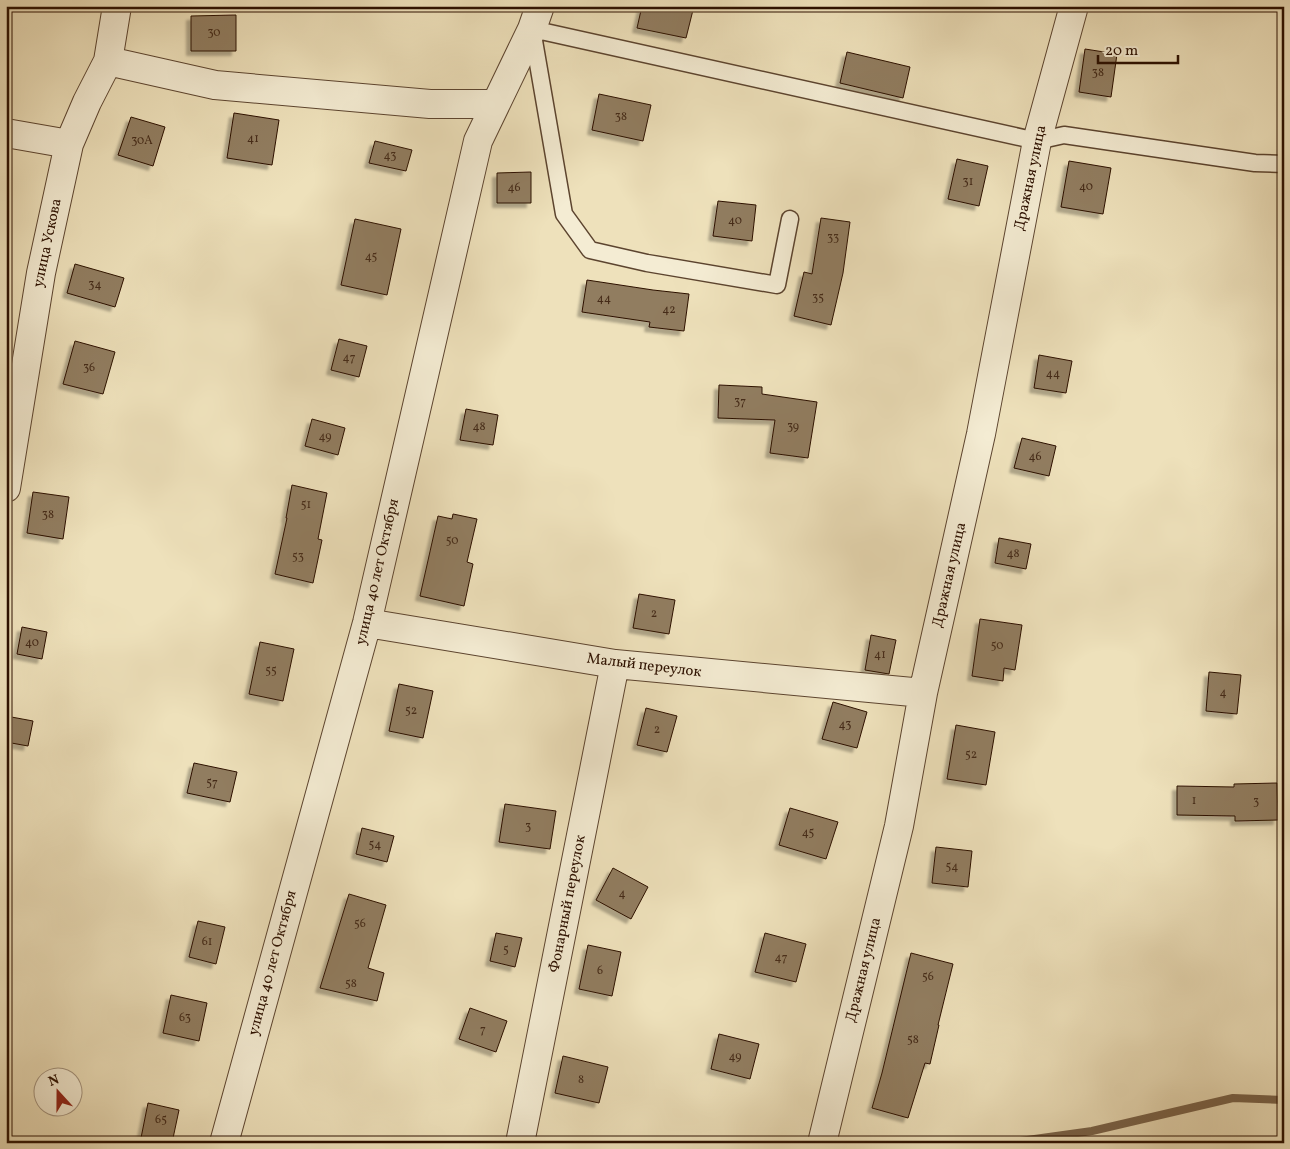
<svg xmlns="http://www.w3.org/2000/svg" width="1290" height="1149" font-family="Vollkorn,serif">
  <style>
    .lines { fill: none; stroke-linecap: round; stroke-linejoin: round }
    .stream { stroke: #79634a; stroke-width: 8 }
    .building { fill: #917d61; stroke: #2c1000; filter: url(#shadow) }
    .service-casing { stroke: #5c442f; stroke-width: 19 }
    .minor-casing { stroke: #5c442f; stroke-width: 30 }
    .service { stroke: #f4ecd3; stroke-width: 16 }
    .minor { stroke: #f4ecd3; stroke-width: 28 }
    .labels { text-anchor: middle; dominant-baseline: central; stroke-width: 4; stroke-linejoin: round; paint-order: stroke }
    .number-label { font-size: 12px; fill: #452b18 }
    .street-label { font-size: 15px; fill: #2c1000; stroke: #f4ecd3 }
  </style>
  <defs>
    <filter id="shadow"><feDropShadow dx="-4.5" dy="4.5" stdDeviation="1" flood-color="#0004"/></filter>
  </defs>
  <rect width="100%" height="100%" fill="#eee1bb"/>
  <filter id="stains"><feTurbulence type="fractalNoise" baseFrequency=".004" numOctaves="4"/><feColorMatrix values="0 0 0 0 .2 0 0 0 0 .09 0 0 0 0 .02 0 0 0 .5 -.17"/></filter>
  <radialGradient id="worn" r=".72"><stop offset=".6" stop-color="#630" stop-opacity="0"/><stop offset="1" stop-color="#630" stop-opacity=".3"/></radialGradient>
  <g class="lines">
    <!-- stream -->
    <path class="stream" d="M1005,1143L1092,1131L1233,1098L1284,1100"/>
  </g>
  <!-- building -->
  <path class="building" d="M642,6H694L686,38L637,28Z
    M236,15V51H191V16Z
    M1085,49L1117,54L1111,97L1079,92Z
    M847,52L910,67L903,98L840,83Z
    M599,94L651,105L643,141L592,130Z
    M234,113L279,120L272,165L227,158Z
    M131,117L165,127L153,166L118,155Z
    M375,141L412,150L406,171L369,163Z
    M957,159L988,166L979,206L948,199Z
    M1069,161L1111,168L1103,214L1061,207Z
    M531,172V203H497V173Z
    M718,201L756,205L752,241L713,236Z
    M821,218L850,222L843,273L831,325L794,316L804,272L812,274Z
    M355,219L401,229L387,295L341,285Z
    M75,264L124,278L115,307L67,293Z
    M587,280L653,290L689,294L684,331L649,327L650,322L582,312Z
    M339,339L367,346L359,377L331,370Z
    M75,341L115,352L103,394L63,384Z
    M1039,355L1072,361L1066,393L1034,388Z
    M719,385L762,387V394L817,402L808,458L770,453L775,420L718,418Z
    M466,409L498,415L493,445L460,440Z
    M312,419L345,428L338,455L305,446Z
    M1022,438L1056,446L1049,476L1014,468Z
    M292,485L327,493L318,539L322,540L313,583L275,574L287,518H286Z
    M33,492L69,497L63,539L27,533Z
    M453,514L477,519L467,562L473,564L464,606L420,596L438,516L452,519Z
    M999,538L1031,544L1026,569L995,563Z
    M639,594L675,600L669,634L633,628Z
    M980,619L1022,625L1015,670L1004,668L1003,681L972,676Z
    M22,627L47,632L42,659L17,654Z
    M871,635L896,640L889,674L865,670Z
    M260,642L294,649L283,701L249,694Z
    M1209,672L1241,675L1237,714L1206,711Z
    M399,684L433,691L423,738L389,731Z
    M833,702L867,712L857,748L822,739Z
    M646,708L677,716L667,752L637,745Z
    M6,716L33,721L28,746L6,742Z
    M956,725L995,732L986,785L947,779Z
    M194,763L237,772L230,802L187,793Z
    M1277,783L1278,820L1235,821V816L1177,815V786L1234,787V784Z
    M505,804L556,811L550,849L499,842Z
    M790,808L838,822L826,859L779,845Z
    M362,828L394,836L387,862L356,854Z
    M936,847L972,851L968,887L932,883Z
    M613,868L648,887L631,919L596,900Z
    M349,894L386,905L368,968L384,973L377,1001L320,988Z
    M198,921L225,927L216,964L189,957Z
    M496,933L522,938L515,967L490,961Z
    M765,933L806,944L796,982L755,972Z
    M588,945L621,952L612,996L579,989Z
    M911,953L953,964L938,1025H939L930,1064L925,1063L908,1118L872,1108L882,1073Z
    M171,995L207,1003L199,1041L163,1033Z
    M470,1008L507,1021L496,1052L459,1039Z
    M719,1034L759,1044L750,1079L711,1069Z
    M563,1056L608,1067L599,1103L555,1093Z
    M148,1103L179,1110L172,1143H140Z"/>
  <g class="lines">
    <!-- service casing -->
    <g class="service-casing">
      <path id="service" d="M790,219L777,285L647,263L590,250L564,214L532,29L1037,141L1064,135L1255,163L1284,164"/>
    </g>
    <!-- minor casing -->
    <g class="minor-casing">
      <path id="minor" d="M108,61L215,85L430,104H495
        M6,133L69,144
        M6,488L41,273L69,144L87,102L108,61L117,6
        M367,623L615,664L923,693
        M224,1143L367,623L478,141L532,29L540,6
        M520,1143L615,664
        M822,1143L899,826L923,693L981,434L1037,141L1074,6"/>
    </g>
    <!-- service -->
    <use href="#service" class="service"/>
    <!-- minor -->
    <use href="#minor" class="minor"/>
  </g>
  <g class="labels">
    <!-- number labels -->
    <g class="number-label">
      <text x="214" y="33">30</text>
      <text x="1098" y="73">38</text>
      <text x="621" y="117">38</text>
      <text x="253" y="139">41</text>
      <text x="142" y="141">30А</text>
      <text x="390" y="156">43</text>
      <text x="968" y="182">31</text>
      <text x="1086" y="187">40</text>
      <text x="514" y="188">46</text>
      <text x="735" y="221">40</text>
      <text x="833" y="238">33</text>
      <text x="371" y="257">45</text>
      <text x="95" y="285">34</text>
      <text x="818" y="298">35</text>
      <text x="604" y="299">44</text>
      <text x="669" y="310">42</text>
      <text x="349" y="358">47</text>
      <text x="89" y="368">36</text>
      <text x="1053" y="374">44</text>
      <text x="740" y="402">37</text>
      <text x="479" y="427">48</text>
      <text x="793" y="427">39</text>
      <text x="325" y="437">49</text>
      <text x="1035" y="457">46</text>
      <text x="306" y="505">51</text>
      <text x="48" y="515">38</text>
      <text x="452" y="541">50</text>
      <text x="1013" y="554">48</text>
      <text x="298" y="557">53</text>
      <text x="654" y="614">2</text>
      <text x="32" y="643">40</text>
      <text x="997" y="646">50</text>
      <text x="880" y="655">41</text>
      <text x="271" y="671">55</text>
      <text x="1223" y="693">4</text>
      <text x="411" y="711">52</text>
      <text x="845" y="725">43</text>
      <text x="657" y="730">2</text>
      <text x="971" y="755">52</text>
      <text x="212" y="783">57</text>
      <text x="1194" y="801">1</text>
      <text x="1256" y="802">3</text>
      <text x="528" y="827">3</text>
      <text x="808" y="833">45</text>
      <text x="375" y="845">54</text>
      <text x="952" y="867">54</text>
      <text x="622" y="894">4</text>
      <text x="360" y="924">56</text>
      <text x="207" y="942">61</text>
      <text x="506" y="950">5</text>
      <text x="781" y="958">47</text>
      <text x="600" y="971">6</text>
      <text x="928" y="977">56</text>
      <text x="351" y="984">58</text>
      <text x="185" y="1018">63</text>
      <text x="483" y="1030">7</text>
      <text x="913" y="1040">58</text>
      <text x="735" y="1057">49</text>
      <text x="581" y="1080">8</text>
      <text x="161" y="1120">65</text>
    </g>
    <!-- street labels -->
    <g class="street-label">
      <text transform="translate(1031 178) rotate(-78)">Дражная улица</text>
      <text transform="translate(48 243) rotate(-78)">улица Ускова</text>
      <text transform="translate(378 572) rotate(-77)">улица 40 лет Октября</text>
      <text transform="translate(950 575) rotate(-77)">Дражная улица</text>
      <text transform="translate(644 666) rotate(7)">Малый переулок</text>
      <text transform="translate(568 904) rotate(-79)">Фонарный переулок</text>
      <text transform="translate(273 963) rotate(-75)">улица 40 лет Октября</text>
      <text transform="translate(864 970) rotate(-76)">Дражная улица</text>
    </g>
  </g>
  <!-- margin -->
  <rect width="1290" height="1149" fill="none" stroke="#eee1bb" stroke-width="25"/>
  <rect x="8" y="8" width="1275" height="1134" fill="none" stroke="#2c1000" stroke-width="2.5"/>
  <rect x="12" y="12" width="1265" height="1124" fill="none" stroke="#2c1000"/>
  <!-- north arrow -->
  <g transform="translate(58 1092) rotate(339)"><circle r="24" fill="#f4ecd3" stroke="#a4947f"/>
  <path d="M0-4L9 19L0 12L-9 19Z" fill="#8f2418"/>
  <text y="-8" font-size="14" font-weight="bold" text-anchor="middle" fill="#2c1000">N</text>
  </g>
  <!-- scale -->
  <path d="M1098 55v8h80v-8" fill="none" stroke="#2c1000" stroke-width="2.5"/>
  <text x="1105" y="55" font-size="15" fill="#2c1000" stroke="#f4ecd3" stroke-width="4" paint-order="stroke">20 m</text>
  <rect width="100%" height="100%" filter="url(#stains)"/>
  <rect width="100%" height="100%" fill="url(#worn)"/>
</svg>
